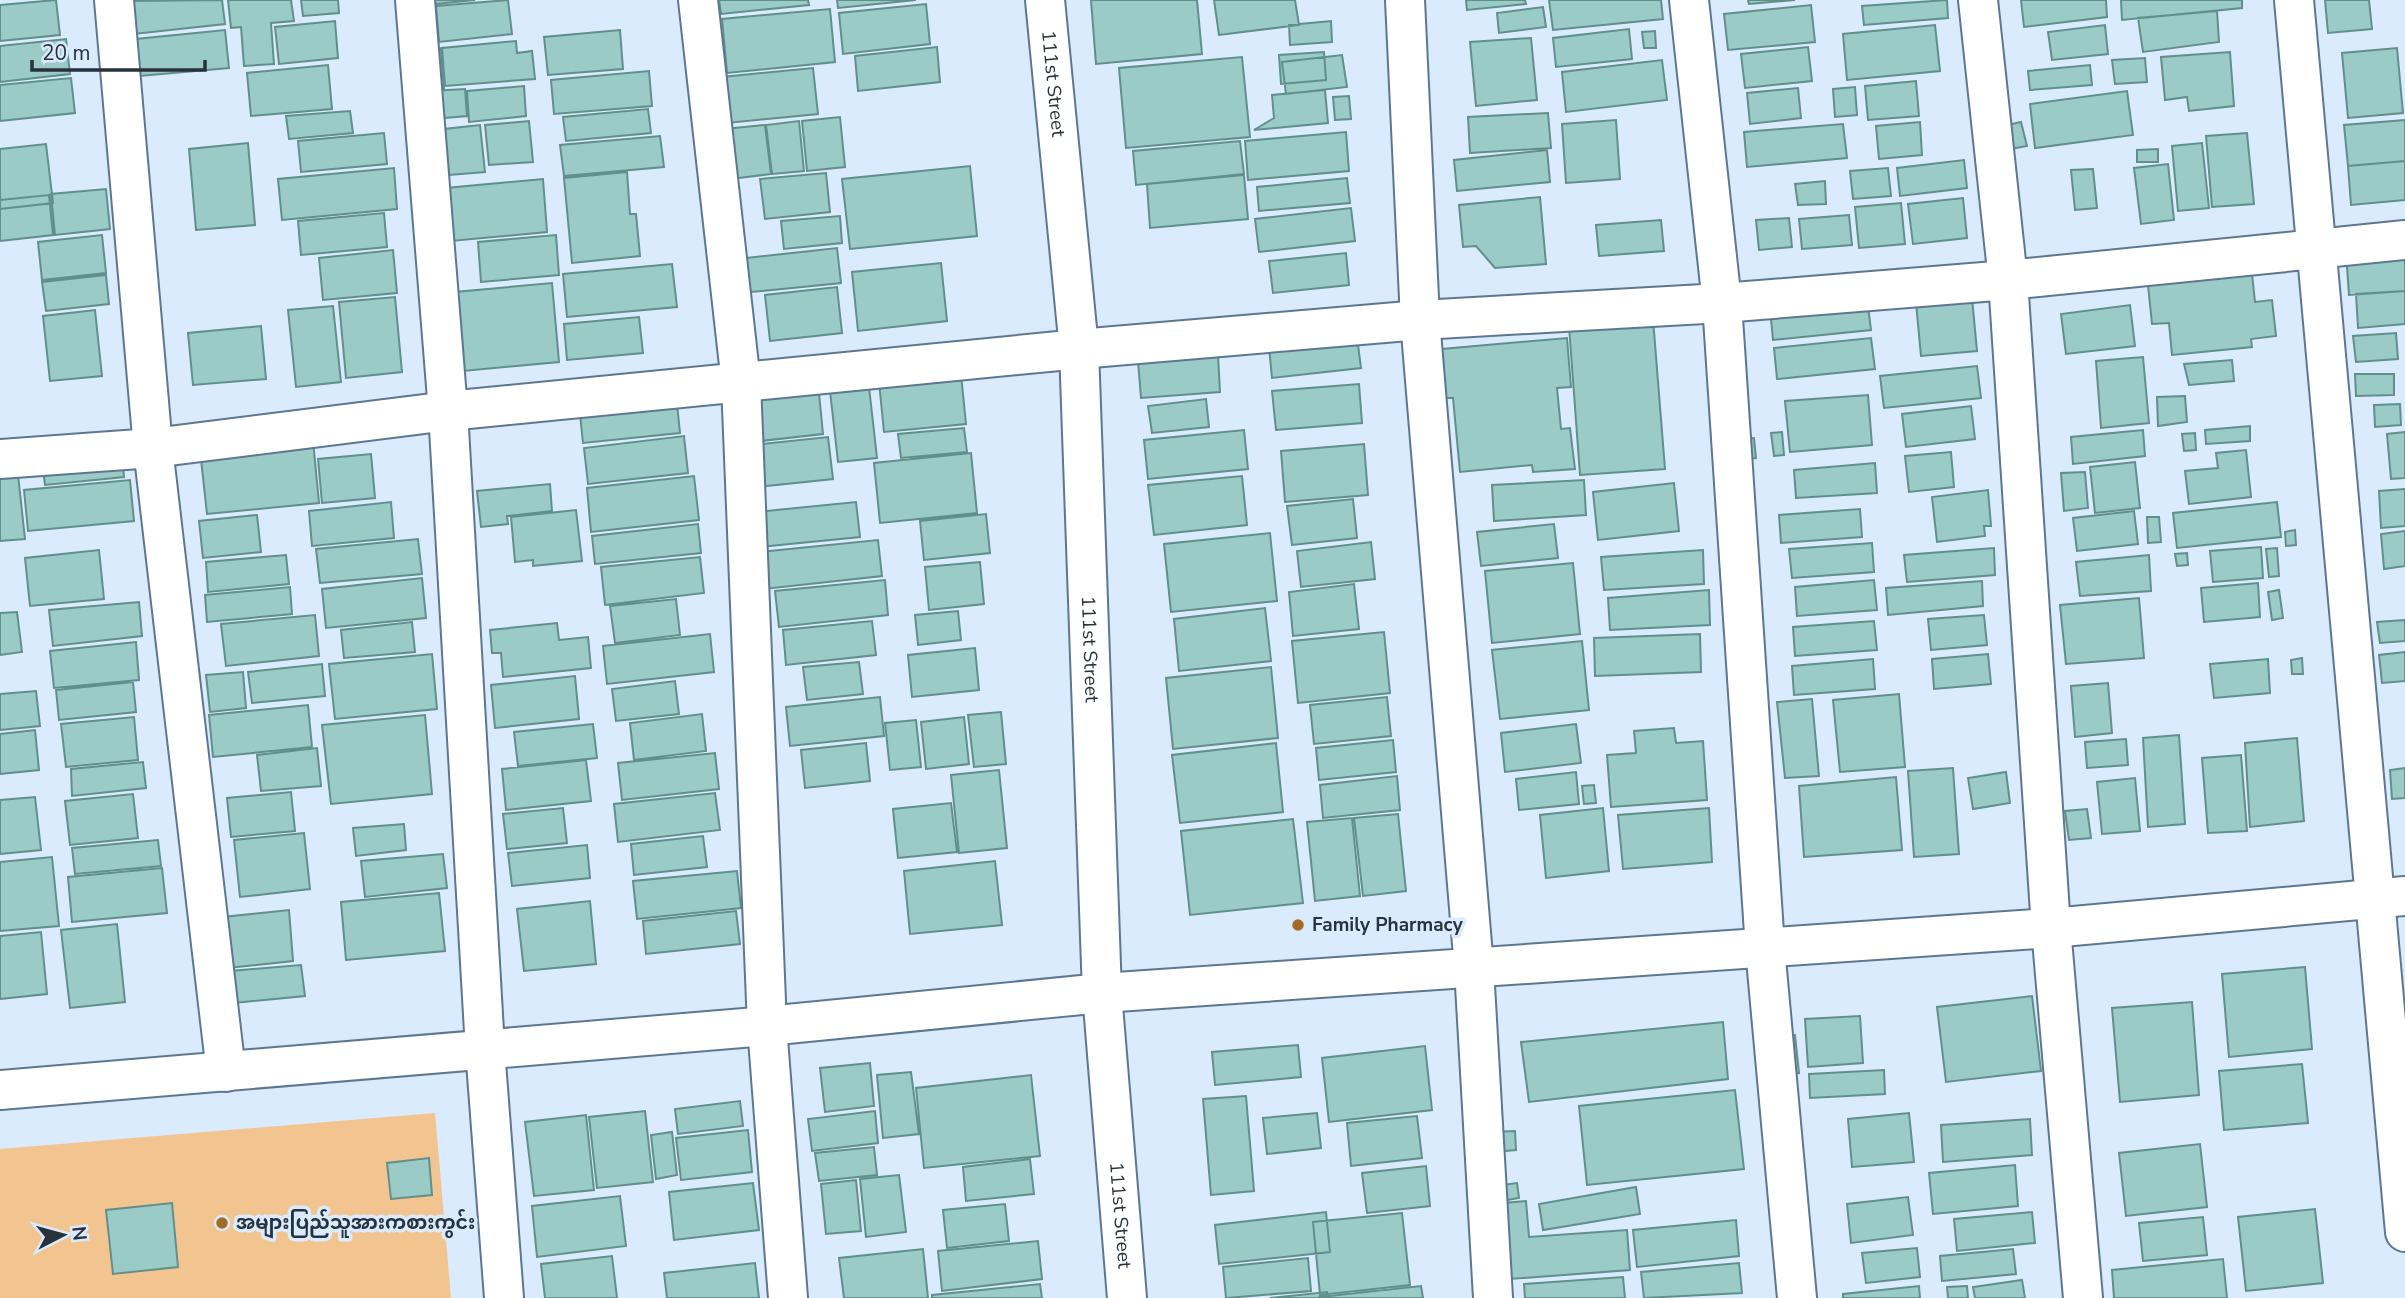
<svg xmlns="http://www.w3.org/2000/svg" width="2405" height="1298" font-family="'Nunito Sans','Noto Sans Myanmar',sans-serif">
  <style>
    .green { fill: #f2c490 }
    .building { fill: #9bcbc7; stroke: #618f8c; stroke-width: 2 }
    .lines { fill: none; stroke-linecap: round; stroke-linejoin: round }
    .street-casing { stroke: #5d7791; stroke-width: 42 }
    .street { stroke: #fff; stroke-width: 38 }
    .poi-dot { fill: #a26c26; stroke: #daebfd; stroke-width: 2.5 }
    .labels { text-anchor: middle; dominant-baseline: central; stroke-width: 7; stroke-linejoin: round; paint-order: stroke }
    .street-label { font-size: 19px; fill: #27323d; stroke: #daebfd }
    .poi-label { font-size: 19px; font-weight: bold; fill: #27323d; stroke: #daebfd; text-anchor: start }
  </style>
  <rect width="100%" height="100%" fill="#daebfd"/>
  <!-- green -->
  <path class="green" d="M435,1113L451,1298H0V1149Z"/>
  <!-- building -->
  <path class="building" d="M56,0L60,35L0,41V5Z
    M222,0L225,24L134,34L131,1Z
    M228,0H291L294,21L271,23L274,64L244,66L241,27L231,28Z
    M301,0H338L339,13L303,16Z
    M434,0H475L435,4Z
    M508,0L512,34L439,42L436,6Z
    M719,0H808L809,5L721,14Z
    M837,0H916L838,8Z
    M1091,0H1197L1202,54L1096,64Z
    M1214,0H1295L1299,25L1219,35Z
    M1466,0H1525L1526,4L1467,10Z
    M1549,0H1661L1663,19L1553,30Z
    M1748,0H1795L1749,4Z
    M1947,0L1948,18L1864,25L1862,6Z
    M2021,0H2106L2107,17L2024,27Z
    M2121,0H2242V8L2122,20Z
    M2325,0H2369L2372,29L2328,33Z
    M926,4L930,44L843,54L839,13Z
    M1811,5L1815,42L1728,50L1724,14Z
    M1543,7L1546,27L1499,33L1497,13Z
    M830,9L835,62L727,73L722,19Z
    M2217,11L2219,42L2143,52L2138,18Z
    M335,21L338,58L279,64L275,27Z
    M1331,21L1332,42L1290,45L1289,25Z
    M1935,25L1940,71L1847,80L1843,34Z
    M2105,25L2108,54L2052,60L2048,32Z
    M1629,29L1632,59L1556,67L1553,38Z
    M225,30L229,68L140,76L136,39Z
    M620,30L623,69L548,75L544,37Z
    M1655,31L1656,48H1644L1642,32Z
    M1531,38L1537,100L1476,106L1470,42Z
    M66,39L70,74L0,82V46Z
    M516,41L517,53L532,51L535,79L445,86L442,48Z
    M937,47L940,82L858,91L855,56Z
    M1808,47L1812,81L1745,88L1741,54Z
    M441,48L444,89L425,91L422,50Z
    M2397,48L2403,113L2348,118L2342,53Z
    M1324,52L1326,80L1281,84L1279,55Z
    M2230,52L2234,106L2189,111L2187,97L2165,100L2161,57Z
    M1342,55L1347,87L1286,94L1282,62Z
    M1242,57L1250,137L1126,148L1119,68Z
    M2145,58L2147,82L2115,84L2112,60Z
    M1662,60L1667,100L1566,112L1562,72Z
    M328,65L332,109L251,116L247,73Z
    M2090,65L2092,85L2030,90L2028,71Z
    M813,68L818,114L727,123L722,77Z
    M649,71L652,106L554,114L551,80Z
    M71,78L75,113L0,121V85Z
    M1916,81L1919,116L1868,120L1865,86Z
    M524,86L526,116L469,122L467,91Z
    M1855,87L1857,115L1835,117L1833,89Z
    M1798,88L1801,118L1750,124L1747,93Z
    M465,89L467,116L433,119L430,91Z
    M1325,90L1328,123L1254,130L1274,118L1272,95Z
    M2127,91L2133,135L2035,148L2030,104Z
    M1349,96L1351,119L1335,120L1333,97Z
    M648,109L651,133L566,141L563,117Z
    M350,111L353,133L289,139L286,116Z
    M1548,113L1551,148L1470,153L1468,117Z
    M840,117L845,167L807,171L802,121Z
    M1616,120L1620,179L1566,183L1562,124Z
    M2405,120V161L2348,166L2344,125Z
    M529,121L533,162L489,165L485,125Z
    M799,121L804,171L772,174L766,125Z
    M1920,122L1922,155L1879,159L1876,126Z
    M2021,122L2027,146L2010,149L2003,126Z
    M1843,124L1847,158L1747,167L1744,132Z
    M480,125L485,172L449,175L444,129Z
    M765,125L771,174L731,179L725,129Z
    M1346,132L1349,171L1248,180L1245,141Z
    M384,133L387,164L301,172L298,141Z
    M2247,133L2254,204L2212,207L2206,136Z
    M660,136L664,167L564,176L560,145Z
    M1240,141L1244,174L1136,185L1133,151Z
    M248,143L255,225L196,230L189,149Z
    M2202,143L2209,208L2178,211L2172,146Z
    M46,144L53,203L0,209V149Z
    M2158,149V162H2137V150Z
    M1547,150L1550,182L1457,191L1454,160Z
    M1964,160L1967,188L1900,196L1897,168Z
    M2405,161V200L2351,205L2348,166Z
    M2168,164L2174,220L2141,224L2134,168Z
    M970,166L977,236L850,249L842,179Z
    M394,168L397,209L282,220L278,179Z
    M1888,168L1891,196L1853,199L1850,171Z
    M2093,169L2097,208L2075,210L2071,170Z
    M627,172L630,214H636L640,256L572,263L564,178Z
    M826,173L830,212L765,219L760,179Z
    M1244,175L1248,219L1150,228L1147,184Z
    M1347,178L1350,203L1259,211L1257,187Z
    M543,179L547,232L451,241L446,188Z
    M1825,181L1826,204L1798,205L1795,184Z
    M106,189L110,229L55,235L51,194Z
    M49,195L53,235L0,241V200Z
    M1540,197L1546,264L1495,268L1476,246L1463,247L1459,205Z
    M1963,198L1967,238L1913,244L1908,204Z
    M1901,203L1905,244L1859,248L1855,207Z
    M1351,208L1355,241L1259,252L1255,219Z
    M384,213L387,247L301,255L298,221Z
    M1849,215L1852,245L1802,249L1799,219Z
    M840,216L842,243L784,249L781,221Z
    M1789,218L1792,247L1759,250L1756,220Z
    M1661,220L1664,251L1599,256L1596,225Z
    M102,235L106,273L42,280L38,242Z
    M556,235L559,275L481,282L478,242Z
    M837,248L841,283L741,293L738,259Z
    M2405,249V291L2349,295L2346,253Z
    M393,250L397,293L323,300L319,258Z
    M1346,253L1349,285L1273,293L1269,261Z
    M941,263L947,321L858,331L852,272Z
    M672,264L677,307L567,317L563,274Z
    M2251,264L2255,302L2272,300L2276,336L2251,339L2252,347L2172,355L2169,323L2152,324L2147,275Z
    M106,275L109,304L46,311L42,282Z
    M552,283L559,362L463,371L455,292Z
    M837,287L842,333L770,341L765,295Z
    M1971,287L1977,351L1921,356L1915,292Z
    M2405,291V324L2358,328L2356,294Z
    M395,297L402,372L346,378L339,302Z
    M1867,298L1871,330L1773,340L1770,309Z
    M2130,305L2135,346L2066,354L2061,314Z
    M333,306L341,382L296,387L288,310Z
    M95,310L102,376L50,381L43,316Z
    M639,317L643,353L567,360L564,324Z
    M1653,319L1665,469L1580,475L1569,326Z
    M261,326L266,379L193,385L188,333Z
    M2396,333L2398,359L2356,362L2353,336Z
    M1357,337L1361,368L1272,378L1269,347Z
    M1567,338L1571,387L1557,388L1561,429L1570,428L1575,469L1533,472L1532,465L1460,472L1453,398H1446L1442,349Z
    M1871,338L1875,369L1777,379L1774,348Z
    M1218,355L1220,392L1141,398L1138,361Z
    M2143,357L2149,423L2101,428L2096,361Z
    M2232,360L2234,381L2189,385L2184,364Z
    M1977,366L1981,398L1884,408L1880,376Z
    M961,374L966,424L884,432L879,382Z
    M2355,374H2394V395L2356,396Z
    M868,378L877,458L838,462L829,382Z
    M818,383L823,434L752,442L747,390Z
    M1359,384L1362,423L1276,430L1272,391Z
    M676,394L680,433L583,443L579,405Z
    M1868,395L1872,445L1790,452L1785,401Z
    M2185,396L2187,422L2158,426L2157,397Z
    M1206,399L1209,427L1152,433L1148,406Z
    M2400,404L2401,425L2375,427L2374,405Z
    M1971,406L1975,439L1906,447L1902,414Z
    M2250,426V441L2206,444L2205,430Z
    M964,428L967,452L901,458L898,434Z
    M312,430L319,503L207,514L199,441Z
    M1244,430L1248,469L1148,479L1144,440Z
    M2143,430L2145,456L2073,464L2071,437Z
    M1782,432L1784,455L1774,456L1771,433Z
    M2405,432V478L2391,479L2387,434Z
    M2195,433L2196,450L2184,451L2182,434Z
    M684,436L688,473L588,484L584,448Z
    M828,437L833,479L757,487L753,445Z
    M1754,438L1756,458L1746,459L1744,439Z
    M1364,444L1368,495L1285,502L1281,451Z
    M121,447L124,477L45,485L41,454Z
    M2246,450L2251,497L2189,504L2185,471L2218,468L2216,453Z
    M1951,452L1954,487L1909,492L1905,456Z
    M971,453L977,513L880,523L874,463Z
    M371,454L375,498L322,503L318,459Z
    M16,456L25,539L0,541V458Z
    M2135,462L2140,508L2095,513L2090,467Z
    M1875,463L1877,493L1796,498L1794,470Z
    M2085,472L2088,508L2064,511L2061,473Z
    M694,476L699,520L591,532L587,488Z
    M1242,476L1247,525L1154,535L1148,485Z
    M130,480L134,521L28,531L24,490Z
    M1584,480L1586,515L1494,521L1492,485Z
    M1674,483L1679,531L1598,540L1593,492Z
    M550,484L552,511L507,516L508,524L481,527L477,491Z
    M2405,489V526L2381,528L2379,491Z
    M1988,490L1991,526H1984L1985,536L1937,542L1932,497Z
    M1353,499L1357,538L1292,545L1287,506Z
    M391,502L394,538L312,546L309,511Z
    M856,502L860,537L760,547L756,512Z
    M2277,502L2281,537L2177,548L2173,513Z
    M1860,509L1862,537L1781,543L1779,515Z
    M576,510L582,561L533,566V560L515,562L511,517Z
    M2134,511L2138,544L2077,551L2073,518Z
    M986,514L990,553L924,560L920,521Z
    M257,515L261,552L203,558L199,521Z
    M2147,517H2159L2161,542L2148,543Z
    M698,524L701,553L595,564L592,536Z
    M1554,524L1558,558L1481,566L1477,532Z
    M2295,530L2296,545L2286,546L2285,532Z
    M2405,531V566L2384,569L2381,534Z
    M1270,533L1277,601L1171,612L1164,544Z
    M418,539L422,574L320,583L316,549Z
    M878,540L882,576L764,589L760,552Z
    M1371,542L1375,579L1301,587L1297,551Z
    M1872,543L1874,572L1792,578L1789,549Z
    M2261,547L2263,578L2213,582L2210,551Z
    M1994,548L1995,575L1907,582L1904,555Z
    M2277,548L2279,576L2269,577L2266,549Z
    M99,550L104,599L30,606L25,558Z
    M1703,550L1704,584L1604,590L1601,557Z
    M2187,553L2188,565L2177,566L2175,554Z
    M286,555L289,584L208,592L206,562Z
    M2149,555L2151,591L2080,596L2076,562Z
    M700,557L704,593L605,605L601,567Z
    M980,562L984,604L929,610L925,567Z
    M1573,563L1580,634L1492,643L1485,571Z
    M422,578L426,618L326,628L322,589Z
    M885,580L888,615L779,627L775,591Z
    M1874,580L1877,610L1797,616L1795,587Z
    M1982,581L1983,606L1888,615L1886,588Z
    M2258,583L2260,617L2204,622L2201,588Z
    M1354,584L1359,629L1293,636L1289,592Z
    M290,587L292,614L207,622L205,595Z
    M1709,590L1710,625L1610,630L1608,598Z
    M2279,590L2283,618L2272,620L2268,592Z
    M2139,598L2144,658L2066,664L2060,605Z
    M676,599L680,635L615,643L610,606Z
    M139,602L142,636L53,646L49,610Z
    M1265,608L1271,661L1179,671L1174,619Z
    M958,611L961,640L918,645L915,615Z
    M17,612L22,652L0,655V613Z
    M315,615L319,656L226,666L221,624Z
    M1984,615L1987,645L1931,650L1928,619Z
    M2405,620V641L2380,643L2377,622Z
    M872,621L876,655L786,665L783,630Z
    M1874,621L1877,650L1795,656L1793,627Z
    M412,622L415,652L344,658L341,630Z
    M557,623L559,640L588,637L591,668L503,677L501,653H492L490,630Z
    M1384,632L1390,693L1298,703L1292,641Z
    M710,634L714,672L607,684L603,646Z
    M1700,634L1701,672L1595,676L1594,638Z
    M1582,641L1589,710L1500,719L1492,650Z
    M136,642L139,680L54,688L50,651Z
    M975,648L979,690L912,697L908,655Z
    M2405,652V681L2382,683L2379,655Z
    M432,654L437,709L335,719L329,664Z
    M1988,654L1991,684L1934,689L1932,659Z
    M2302,658L2303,674H2292L2291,660Z
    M1873,659L1875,689L1794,695L1792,666Z
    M2268,659L2270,693L2214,698L2210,664Z
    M859,662L863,694L807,700L803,667Z
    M322,664L325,696L252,703L248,672Z
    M1271,667L1278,738L1173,749L1166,678Z
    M243,672L246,708L210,712L206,675Z
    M575,676L579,719L495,728L491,685Z
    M675,681L679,714L616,721L612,689Z
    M133,682L136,712L59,720L56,690Z
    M2108,683L2112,733L2075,737L2071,686Z
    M36,691L40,726L0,730V694Z
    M1899,694L1905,767L1840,772L1833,700Z
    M880,697L884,736L790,746L786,707Z
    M1387,697L1391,736L1314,744L1310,705Z
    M1812,699L1819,776L1785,778L1777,702Z
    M308,705L312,747L213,757L209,715Z
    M1001,712L1006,764L974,767L968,715Z
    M702,714L706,751L634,760L630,723Z
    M425,715L432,794L331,804L322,725Z
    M134,717L138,760L66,767L61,724Z
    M964,717L969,764L926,769L921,722Z
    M916,720L921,767L890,770L885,723Z
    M593,724L597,758L518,766L514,732Z
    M1576,724L1581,763L1505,772L1501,733Z
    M1674,728L1676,743L1703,741L1707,800L1611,807L1607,755L1636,753L1634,731Z
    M35,730L39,770L0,774V734Z
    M2179,735L2185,824L2148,827L2143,738Z
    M2297,738L2304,821L2250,827L2245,743Z
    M2126,739L2128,765L2087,768L2085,742Z
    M1393,740L1396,772L1319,780L1316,748Z
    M866,743L870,781L805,788L801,750Z
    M1276,743L1283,812L1180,823L1172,755Z
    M317,748L321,786L261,791L257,755Z
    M715,753L719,789L622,800L618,763Z
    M2241,755L2247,831L2208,833L2202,758Z
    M586,760L591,801L506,810L502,769Z
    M143,762L146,788L72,796L71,769Z
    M1953,768L1959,854L1914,857L1908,771Z
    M2405,768V798L2392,799L2390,770Z
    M999,770L1007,848L959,853L951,775Z
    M1576,772L1579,804L1519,810L1516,779Z
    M2006,772L2010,803L1973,809L1968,778Z
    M1397,776L1400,810L1323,818L1320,785Z
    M1896,777L1902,850L1804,857L1799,786Z
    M2135,778L2140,831L2102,834L2097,782Z
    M1594,785L1596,803L1584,804L1582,786Z
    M291,792L295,831L231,837L227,798Z
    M715,793L720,830L618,842L614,804Z
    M133,794L138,838L70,845L65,801Z
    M35,797L41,850L0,854V800Z
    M951,803L957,852L898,858L893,809Z
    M563,808L567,843L507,849L503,814Z
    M1603,808L1609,871L1546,878L1540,815Z
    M1709,808L1712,862L1623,869L1618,815Z
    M2087,809L2091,838L2069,840L2065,811Z
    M1398,814L1406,891L1363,896L1354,818Z
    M1352,818L1360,896L1315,901L1307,822Z
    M1293,819L1303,903L1190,915L1181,831Z
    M404,824L406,850L356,856L353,828Z
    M304,833L310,889L240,897L234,840Z
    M703,836L707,867L634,875L631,844Z
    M158,840L161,866L75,874L72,848Z
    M587,845L590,878L512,886L508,853Z
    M443,854L447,888L365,897L361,861Z
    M52,857L59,926L0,931V862Z
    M995,861L1002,925L910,934L904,871Z
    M162,868L167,913L72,922L68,877Z
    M737,871L741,908L637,919L633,881Z
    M439,893L445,951L346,960L341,902Z
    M590,901L596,964L524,971L517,909Z
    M289,910L293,961L228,968L223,917Z
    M736,911L740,944L646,954L643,921Z
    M117,924L125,1002L70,1008L61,930Z
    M41,932L47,994L0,999V936Z
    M301,965L305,996L234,1003L231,971Z
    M2305,967L2312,1049L2229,1057L2222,974Z
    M2032,996L2041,1071L1946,1082L1937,1007Z
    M2192,1002L2199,1095L2120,1102L2112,1008Z
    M1860,1016L1863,1063L1808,1067L1805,1019Z
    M1723,1022L1728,1079L1529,1102L1521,1042Z
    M1795,1035L1799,1073L1782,1075L1778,1036Z
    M1298,1045L1301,1077L1215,1085L1212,1052Z
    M1425,1046L1432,1110L1329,1122L1322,1058Z
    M870,1063L874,1106L825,1112L820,1068Z
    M2302,1064L2308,1123L2224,1130L2219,1071Z
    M1884,1070L1885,1094L1810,1098L1809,1074Z
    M911,1072L919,1134L883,1138L877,1075Z
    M1031,1075L1040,1156L924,1168L916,1088Z
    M1735,1090L1744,1169L1587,1185L1579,1106Z
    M1246,1096L1254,1191L1211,1195L1203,1099Z
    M740,1101L743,1126L678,1134L675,1109Z
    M645,1111L653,1182L597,1188L589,1117Z
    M875,1111L878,1143L812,1151L808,1119Z
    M1317,1113L1321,1148L1267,1154L1263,1118Z
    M1909,1113L1914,1162L1852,1167L1848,1119Z
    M586,1115L594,1190L534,1196L525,1122Z
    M1417,1116L1422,1158L1351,1166L1347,1123Z
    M2030,1119L2032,1155L1943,1162L1941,1125Z
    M748,1130L752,1172L681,1180L676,1138Z
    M1515,1131L1516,1150L1494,1152L1492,1132Z
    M672,1132L677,1175L656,1179L651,1135Z
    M2200,1144L2207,1207L2126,1216L2119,1153Z
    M874,1147L877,1175L819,1181L815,1153Z
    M429,1158L432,1195L391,1199L387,1163Z
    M1030,1159L1034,1194L966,1201L963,1167Z
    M2015,1165L2018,1206L1933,1214L1929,1173Z
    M1426,1166L1430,1206L1367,1213L1362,1173Z
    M899,1175L906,1232L866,1237L860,1179Z
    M856,1180L861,1231L826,1234L821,1184Z
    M753,1183L759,1230L674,1240L669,1192Z
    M1517,1183L1519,1198L1496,1202L1494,1186Z
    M1636,1187L1640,1214L1543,1230L1539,1204Z
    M620,1196L626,1246L537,1257L532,1206Z
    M1908,1197L1913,1235L1851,1243L1847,1204Z
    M1526,1201L1529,1237L1627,1230L1630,1270L1509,1279L1503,1203Z
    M172,1203L178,1267L113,1274L106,1210Z
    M1005,1204L1009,1241L947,1248L943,1210Z
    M2315,1209L2323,1283L2246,1291L2238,1217Z
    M1326,1212L1330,1252L1219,1264L1215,1225Z
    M2032,1212L2035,1243L1957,1251L1954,1219Z
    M1402,1213L1410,1285L1320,1295L1313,1222Z
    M2203,1217L2207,1255L2143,1261L2139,1223Z
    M1736,1220L1739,1256L1637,1267L1633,1230Z
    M1038,1241L1042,1279L942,1291L938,1251Z
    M1917,1248L1920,1277L1866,1283L1862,1253Z
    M923,1249L928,1298H844L839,1258Z
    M2013,1249L2016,1274L1942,1281L1940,1256Z
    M612,1256L617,1298H545L541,1264Z
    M1308,1258L1311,1291L1226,1298L1223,1267Z
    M2223,1259L2227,1298H2114L2112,1270Z
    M755,1263L759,1298H667L664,1273Z
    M1739,1263L1742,1293L1644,1298L1641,1272Z
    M1623,1277L1625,1298H1525L1524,1284Z
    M2022,1280L2025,1298H1975L1973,1287Z
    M1040,1284L1042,1298H932V1295Z
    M1421,1286L1423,1298H1321L1320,1297Z
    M1919,1286L1920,1298H1843V1294Z
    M1967,1286L1968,1298H1948L1947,1287Z
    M1327,1292V1298H1270Z"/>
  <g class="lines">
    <!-- street casing -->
    <g class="street-casing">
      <g id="street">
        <path d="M114,0L153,448L226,1072"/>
        <path d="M415,0L448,411L485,1049L504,1298"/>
        <path d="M698,0L741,383L767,1026L788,1298"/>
        <path id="s1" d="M1045,0L1079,349L1102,993L1127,1298"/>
        <path d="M1405,0L1420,320L1474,968L1493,1298"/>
        <path d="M1689,0L1722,303L1765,948L1797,1298"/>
        <path d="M1978,0L2008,280L2051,928L2083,1298"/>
        <path d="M2294,0L2405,1232"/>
        <path d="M0,459L153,448L448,411L1079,349L1420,320L1722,303L2008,280L2405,240"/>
        <path d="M0,1090L767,1026L1102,993L2051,928L2405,896"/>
      </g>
    </g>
    <!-- street -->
    <use href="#street" class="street"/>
  </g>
  <!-- markers -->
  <g class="poi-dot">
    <circle cx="1298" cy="925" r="7"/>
    <circle cx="222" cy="1223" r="7"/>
  </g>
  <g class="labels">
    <!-- street labels -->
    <g class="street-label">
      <text stroke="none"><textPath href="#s1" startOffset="84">111st Street</textPath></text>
      <text stroke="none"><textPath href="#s1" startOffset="651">111st Street</textPath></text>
      <text stroke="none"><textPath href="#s1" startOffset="1218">111st Street</textPath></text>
    </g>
    <!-- poi labels -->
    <g class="poi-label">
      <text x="1312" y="925">Family Pharmacy</text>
      <text x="236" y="1223">အများပြည်သူအားကစားကွင်း</text>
    </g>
  </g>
  <!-- north arrow -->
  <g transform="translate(63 1235) rotate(84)" stroke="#daebfd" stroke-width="5" paint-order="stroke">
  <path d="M0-5L12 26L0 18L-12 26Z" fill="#27323d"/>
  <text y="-10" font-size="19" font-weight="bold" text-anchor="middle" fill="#27323d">N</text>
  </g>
  <!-- scale -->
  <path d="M32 60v10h173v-10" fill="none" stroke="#27323d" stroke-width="3.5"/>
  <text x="42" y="60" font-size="21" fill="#27323d" stroke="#daebfd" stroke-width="5" paint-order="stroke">20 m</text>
</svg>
